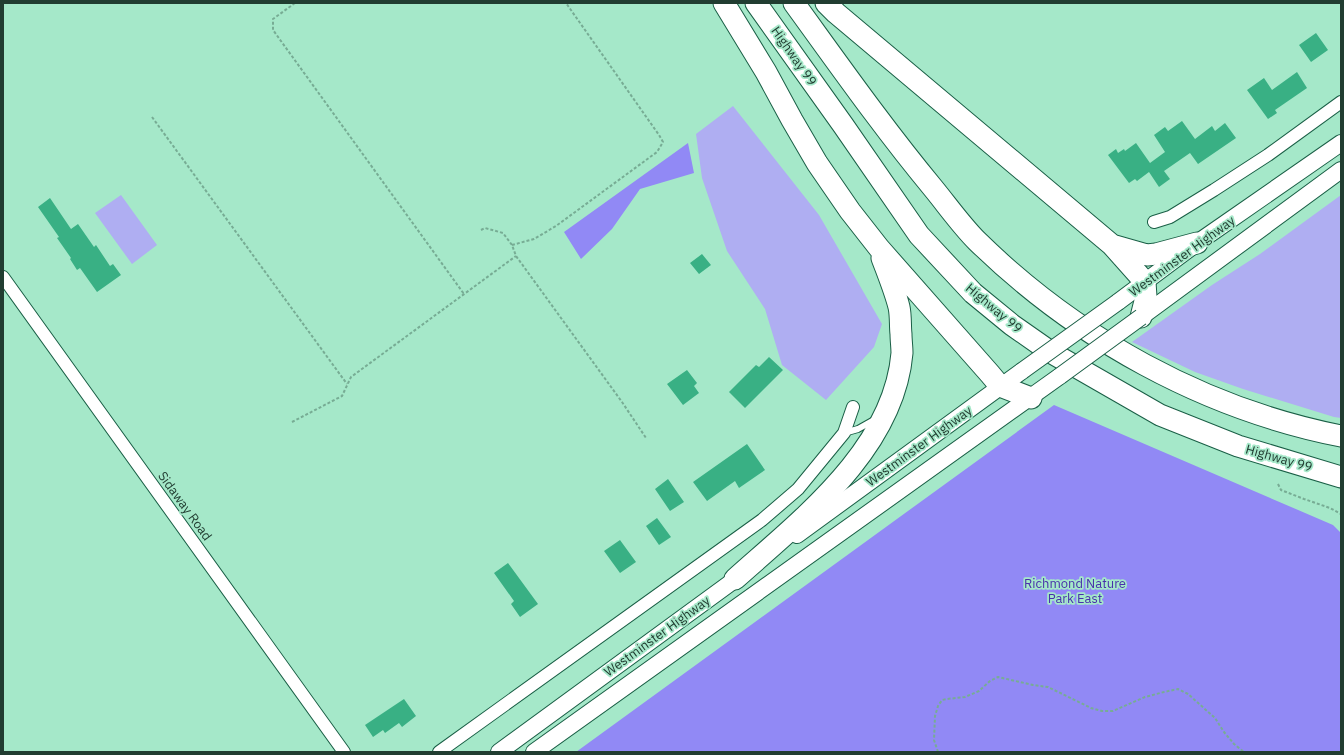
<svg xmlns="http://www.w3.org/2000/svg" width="1344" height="755" font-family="'IBM Plex Sans',sans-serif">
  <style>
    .green { fill: #afaef2 }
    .forest { fill: #9189f5 }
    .building { fill: #39b084 }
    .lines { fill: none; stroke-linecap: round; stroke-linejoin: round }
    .service-casing { stroke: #1a5f46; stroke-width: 8 }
    .minor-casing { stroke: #1a5f46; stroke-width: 14 }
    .secondary-casing { stroke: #1a5f46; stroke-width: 18 }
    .motorway-casing { stroke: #1a5f46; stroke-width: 23 }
    .path { stroke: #77ac94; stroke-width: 2; stroke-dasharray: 3 2; stroke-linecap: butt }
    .service { stroke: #fff; stroke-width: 6 }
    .minor { stroke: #fff; stroke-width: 12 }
    .secondary { stroke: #fff; stroke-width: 16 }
    .motorway { stroke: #fff; stroke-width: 21 }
    .secondary-bridge-casing { stroke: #1a5f46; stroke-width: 18; stroke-linecap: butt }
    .secondary-bridge { stroke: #fff; stroke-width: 16 }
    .labels { text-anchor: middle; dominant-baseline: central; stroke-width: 3.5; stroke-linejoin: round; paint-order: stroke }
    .street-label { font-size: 13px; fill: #213d31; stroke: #a5e8c9 }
    .park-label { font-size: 13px; fill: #4930ab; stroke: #a5e8c9 }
  </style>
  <rect width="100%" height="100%" fill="#a5e8c9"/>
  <!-- green -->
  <path class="green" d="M733,106L819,215L882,324L874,347L826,400L782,365L765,309L727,251L702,178L696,134Z
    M121,195L157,245L132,264L95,213Z
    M1341,195V418L1334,417L1243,389L1195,372L1132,342L1212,285L1260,254Z"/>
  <!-- forest -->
  <path class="forest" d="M688,143L694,173L640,189L612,229L581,259L564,232Z
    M1054,405L1333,525L1341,533V752H576Z"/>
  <!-- building -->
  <path class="building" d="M1316,33L1328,50L1311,62L1299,45Z
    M1297,72L1307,88L1275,110L1277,113L1268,119L1247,90L1264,78L1272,90Z
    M1182,121L1195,139L1212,126L1215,131L1225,123L1236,138L1198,164L1190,153L1164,171L1170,179L1159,187L1149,172L1137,181L1135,179L1129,183L1108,155L1116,149L1118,153L1124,149L1125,151L1136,143L1150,163L1165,152L1154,135L1165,127L1168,131Z
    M50,198L71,229L78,224L94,247L96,245L110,266L113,264L121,275L97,292L80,268L77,270L70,259L71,258L57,238L59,237L38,207Z
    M702,254L711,265L699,274L690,263Z
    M769,357L783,370L745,408L729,392L756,365L759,367Z
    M687,370L697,383L694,386L699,393L683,405L667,384Z
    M747,444L765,470L739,488L735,481L707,501L693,482Z
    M668,479L684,502L670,511L655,489Z
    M657,518L671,537L659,545L646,526Z
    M620,540L636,562L620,573L604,551Z
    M508,563L538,604L520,617L511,604L514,601L494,573Z
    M404,699L416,716L402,727L399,723L385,733L383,730L373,737L365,725Z"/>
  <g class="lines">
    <!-- service casing -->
    <g class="service-casing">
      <path id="service" d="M844,433L858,429L874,420"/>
    </g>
    <!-- minor casing -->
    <g class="minor-casing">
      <path id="minor" d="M1154,222L1170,217L1214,190L1268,155L1341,102
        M3,277L344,752
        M439,752L762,520L798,489L844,433L853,407"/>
    </g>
    <!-- secondary casing -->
    <g class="secondary-casing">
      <path id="secondary" d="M1118,302L1197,243L1341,143
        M1141,317L1341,170
        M797,535L1022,371
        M499,752L744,573
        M534,752L1060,376"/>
    </g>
    <!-- motorway casing -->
    <g class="motorway-casing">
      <path id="motorway" d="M724,3L766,72L792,120L817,163L850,211L879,248L990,374L1000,386L1031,398
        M756,3L843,125L919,235L973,293L1012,325L1052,353L1160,415L1238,446L1341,477
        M794,3C839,65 884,129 933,188C947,205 961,225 977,241C1076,338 1204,409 1341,436
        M826,3L836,13L1112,245L1145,282L1146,297L1141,317
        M1112,245L1147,255L1156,254L1197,243
        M735,579C802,519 894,449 902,353C902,347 901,340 901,334C900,326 901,316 899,307C895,291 888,274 882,258"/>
    </g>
    <!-- path -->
    <path class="path" d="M295,3L273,19V30L464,294
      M152,117L347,384
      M481,230L485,228L503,233L512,245L516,256L622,402L646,438
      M512,245L534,239L556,226L657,152L663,142L659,135L566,3
      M292,422L342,396L351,377L516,256
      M1278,484L1281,490L1304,499L1330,508L1341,514
      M938,752L934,740L935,716L938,706L942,700L947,699L965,697L979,691L990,681L998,677L1033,685L1048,687L1091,708L1102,711H1113L1145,697L1164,692L1178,689L1188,694L1215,718L1224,732L1234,744L1244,752"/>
    <!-- service -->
    <use href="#service" class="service"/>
    <!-- minor -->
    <use href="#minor" class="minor"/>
    <!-- secondary -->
    <use href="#secondary" class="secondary"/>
    <!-- motorway -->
    <use href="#motorway" class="motorway"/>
    <!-- secondary-bridge casing -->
    <g class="secondary-bridge-casing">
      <path id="secondary-bridge" d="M1022,371L1118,302
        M1060,376L1141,317"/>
    </g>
    <!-- secondary-bridge -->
    <use href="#secondary-bridge" class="secondary-bridge"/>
  </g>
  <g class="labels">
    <!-- street labels -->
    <g class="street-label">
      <text transform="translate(794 56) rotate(55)">Highway 99</text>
      <text transform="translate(1182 256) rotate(-36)">Westminster Highway</text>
      <text transform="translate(994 308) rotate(40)">Highway 99</text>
      <text transform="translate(919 446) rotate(-36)">Westminster Highway</text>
      <text transform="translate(1279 458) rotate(16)">Highway 99</text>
      <text transform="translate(185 506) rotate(54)">Sidaway Road</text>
      <text transform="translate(657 636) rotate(-36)">Westminster Highway</text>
    </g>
    <!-- park labels -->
    <g class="park-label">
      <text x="1075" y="583">Richmond Nature<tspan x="1075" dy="15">Park East</tspan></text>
    </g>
  </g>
  <!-- border -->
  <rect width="1344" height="755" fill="none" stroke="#213d31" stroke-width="8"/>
</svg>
